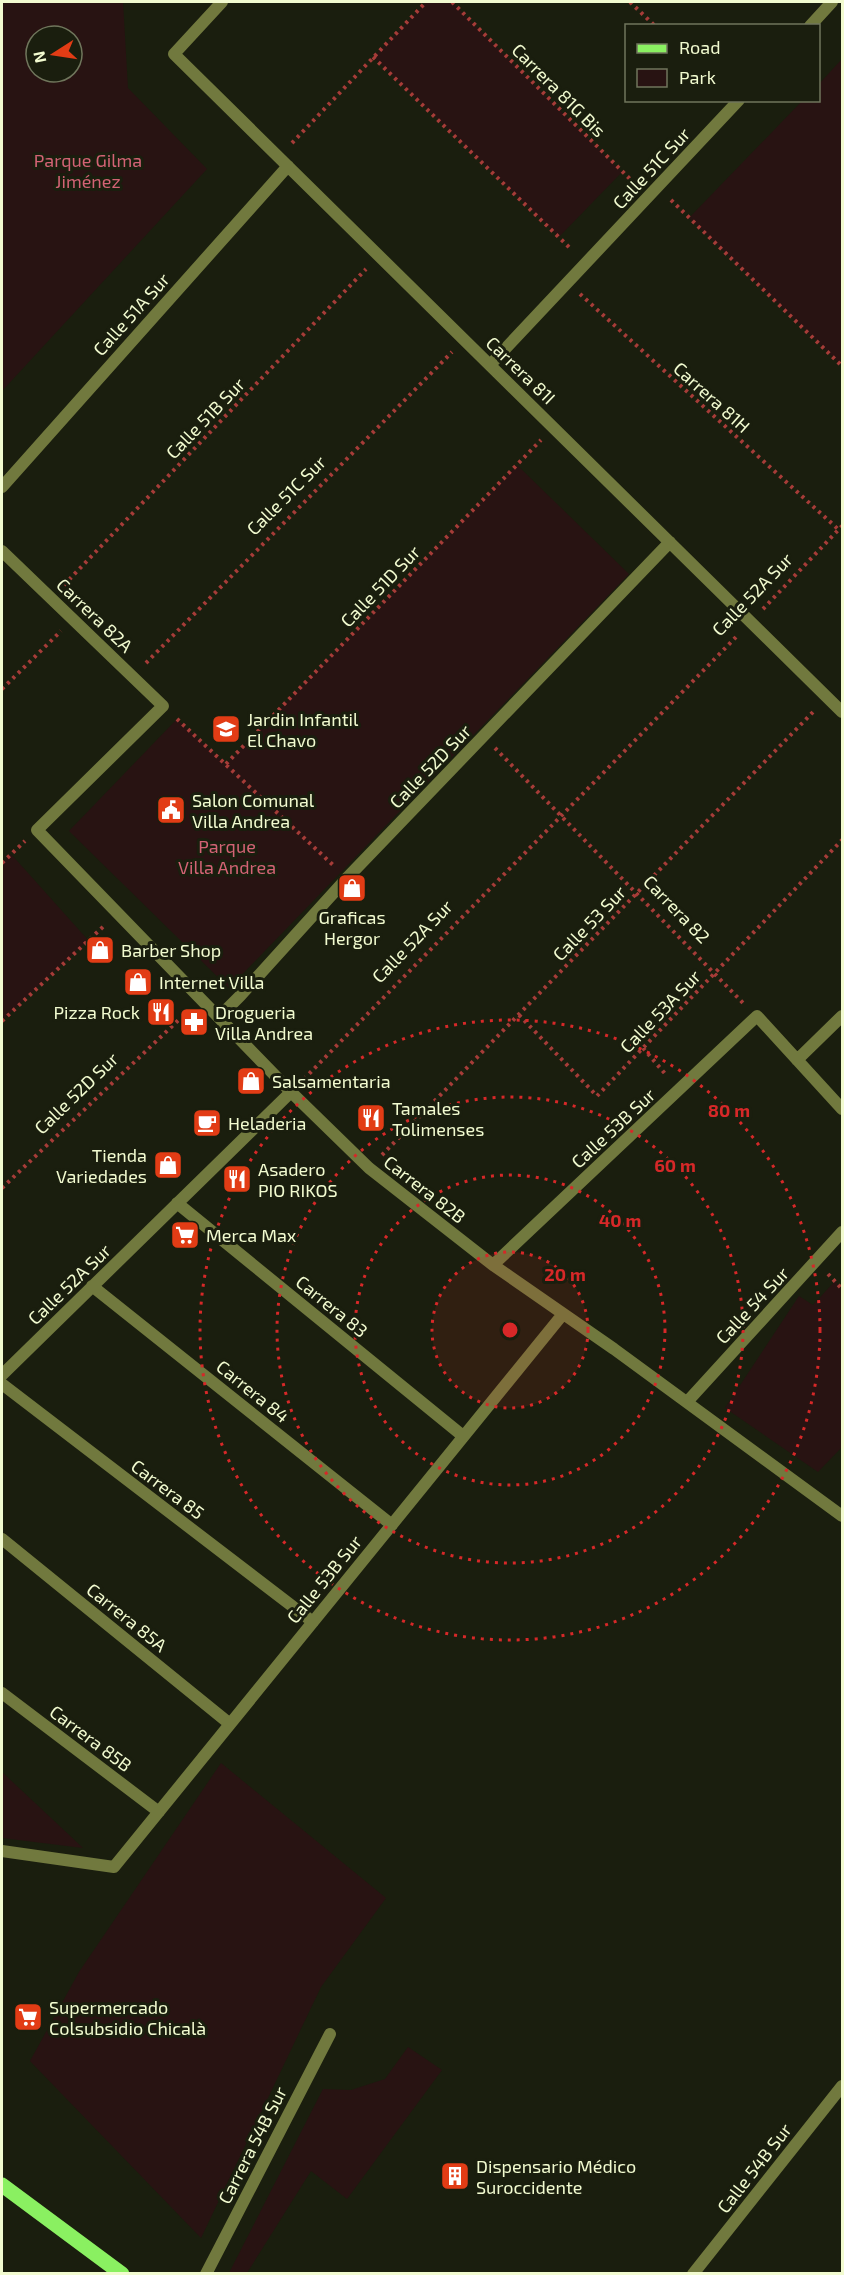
<svg xmlns="http://www.w3.org/2000/svg" width="844" height="2275" font-family="'Exo 2',sans-serif">
  <style>
    .green { fill: #281312; fill-rule: evenodd }
    .lines { fill: none; stroke-linecap: round; stroke-linejoin: round }
    .path { stroke: #a63c38; stroke-width: 4; stroke-dasharray: 3 4.5; stroke-linecap: butt }
    .minor { stroke: #71793e; stroke-width: 12 }
    .primary { stroke: #8af061; stroke-width: 15 }
    .ring { fill: none; stroke: #d62828; stroke-width: 3; stroke-dasharray: 3 6 }
    .labels { text-anchor: middle; dominant-baseline: central; stroke-width: 6; stroke-linejoin: round; paint-order: stroke }
    .street-label { font-size: 18px; fill: #f2fbd0; stroke: #1a1e0e }
    .park-label { font-size: 18px; fill: #d36375; stroke: #1a1e0e }
    .poi-label { font-size: 18px; fill: #f2fbd0; stroke: #1a1e0e; text-anchor: start }
    .centre { fill: #d62828; stroke: #1a1e0e; stroke-width: 3 }
    .ring-label { font-size: 18px; text-anchor: middle; font-weight: bold; fill: #d62828; stroke: #1a1e0e; stroke-width: 6; stroke-linejoin: round; paint-order: stroke }
  </style>
  <rect width="100%" height="100%" fill="#1a1e0e"/>
  <!-- green -->
  <path class="green" d="M2,2H123L128,88L207,169L2,391ZM36,36H72V72H36Z
    M426,2H452L622,172L559,237L373,57Z
    M842,59V366L689,218L802,101L818,100L819,84Z
    M517,465L629,574L229,988L69,831L177,719L226,764Z
    M11,854L88,940L2,1021V863Z
    M835,1281L842,1289V1447L818,1472L725,1408L799,1296L813,1305Z
    M221,1763L386,1898L321,1987L201,2238L30,2061L79,1972Z
    M2,1772L83,1848L2,1838Z
    M408,2047L442,2070L347,2199L311,2171L247,2273H229L323,2089L351,2090L385,2079Z"/>
  <g class="lines">
    <!-- path -->
    <path class="path" d="M452,2L636,185
      M630,2L655,26
      M373,57L572,250
      M292,143L426,2
      M671,200L842,366
      M580,294L839,530
      M64,585L366,269
      M763,609L842,526
      M146,663L452,352
      M2,689L61,631
      M177,719L333,865
      M495,748L743,1003
      M226,764L541,440
      M2,863L25,841
      M519,1015L597,1096L842,840
      M2,1021L105,925
      M643,1048L667,1076
      M304,1079L739,634
      M382,1155L814,711
      M2,1188L188,1011
      M828,1274L842,1289"/>
    <!-- minor -->
    <path class="minor" d="M222,2L174,54L842,712
      M810,26L832,2
      M490,365L739,100
      M2,487L288,166
      M2,551L163,706L37,830L291,1092L369,1168L493,1265L614,1349L842,1516
      M219,1017L240,996L347,878L670,542
      M797,1060L842,1016
      M177,1203L463,1436
      M493,1265L757,1016L842,1109
      M92,1286L392,1525
      M2,1375L291,1092
      M2,1384L313,1622
      M687,1402L842,1232
      M2,1539L230,1724
      M2,1693L159,1812
      M2,1851L114,1867L563,1314
      M206,2274L330,2034
      M693,2274L842,2086"/>
    <!-- primary -->
    <path class="primary" d="M2,2185L122,2274"/>
  </g>
  <!-- distance rings -->
  <circle cx="510" cy="1330" r="78" fill="#d62828" fill-opacity=".12"/>
  <g class="ring">
    <circle cx="510" cy="1330" r="78"/>
    <circle cx="510" cy="1330" r="155"/>
    <circle cx="510" cy="1330" r="233"/>
    <circle cx="510" cy="1330" r="310"/>
  </g>
  <!-- icons -->
  <defs>
    <g id="school-square" transform="scale(1.5)"><rect x="-9" y="-9" width="18" height="18" rx="4" fill="#e23c15" stroke="#1a1e0e"/><path d="M0-5L7-2L0 1L-7-2ZM-4 1L0 2.5L4 1V4Q0 6-4 4Z" fill="#fff"/></g>
    <g id="civic-square" transform="scale(1.5)"><rect x="-9" y="-9" width="18" height="18" rx="4" fill="#e23c15" stroke="#1a1e0e"/><path d="M-.6-6.5H3V-4.5H.6V-3L4-1V1h2V6H-6V1h2V-1L-.6-3ZM-1.2 2.5V6h2.4V2.5Z" fill="#fff"/></g>
    <g id="shop-square" transform="scale(1.5)"><rect x="-9" y="-9" width="18" height="18" rx="4" fill="#e23c15" stroke="#1a1e0e"/><path d="M-5-2.5h2.3a2.7 3.5 0 0 1 5.4 0H5L5.5 6h-11ZM-1.5-2.5h3a1.5 2.3 0 0 0-3 0Z" fill="#fff"/></g>
    <g id="restaurant-square" transform="scale(1.5)"><rect x="-9" y="-9" width="18" height="18" rx="4" fill="#e23c15" stroke="#1a1e0e"/><path d="M-5-6h1v4h1v-4h1v4h1v-4h1v5L-1.5 .5V6h-2V.5L-5-1ZM5-6V6H3V1.5H1.5Q1.5-4 5-6Z" fill="#fff"/></g>
    <g id="pharmacy-square" transform="scale(1.5)"><rect x="-9" y="-9" width="18" height="18" rx="4" fill="#e23c15" stroke="#1a1e0e"/><path d="M-2-6h4v4h4v4h-4v4h-4v-4h-4v-4h4Z" fill="#fff"/></g>
    <g id="cafe-square" transform="scale(1.5)"><rect x="-9" y="-9" width="18" height="18" rx="4" fill="#e23c15" stroke="#1a1e0e"/><path d="M-5.5-4.5H6V0H3Q3 3.5 0 3.5H-2.5Q-5.5 3.5-5.5 0ZM3-3.2v2h1.7v-2ZM-6 4.5H4V6H-6Z" fill="#fff"/></g>
    <g id="supermarket-square" transform="scale(1.5)"><rect x="-9" y="-9" width="18" height="18" rx="4" fill="#e23c15" stroke="#1a1e0e"/><path d="M-6-5.5h2.5l.6 2H6L4.5 2H-2.5L-4.4-4H-6ZM-1.5 3.2a1.3 1.3 0 1 0 .1 0ZM3 3.2a1.3 1.3 0 1 0 .1 0Z" fill="#fff"/></g>
    <g id="building-square" transform="scale(1.5)"><rect x="-9" y="-9" width="18" height="18" rx="4" fill="#e23c15" stroke="#1a1e0e"/><path d="M-4-6H4V6H1V3H-1V6H-4ZM-2.5-4.3h1.7v1.8h-1.7ZM.8-4.3h1.7v1.8H.8ZM-2.5-1h1.7V.8h-1.7ZM.8-1h1.7V.8H.8Z" fill="#fff"/></g>
  </defs>
  <g fill-rule="evenodd">
    <use href="#school-square" x="226" y="729"/>
    <use href="#civic-square" x="171" y="810"/>
    <use href="#shop-square" x="352" y="888"/>
    <use href="#shop-square" x="100" y="950"/>
    <use href="#shop-square" x="138" y="982"/>
    <use href="#restaurant-square" x="161" y="1012"/>
    <use href="#pharmacy-square" x="194" y="1022"/>
    <use href="#shop-square" x="251" y="1081"/>
    <use href="#restaurant-square" x="371" y="1118"/>
    <use href="#cafe-square" x="207" y="1123"/>
    <use href="#shop-square" x="168" y="1165"/>
    <use href="#restaurant-square" x="237" y="1179"/>
    <use href="#supermarket-square" x="185" y="1235"/>
    <use href="#supermarket-square" x="28" y="2017"/>
    <use href="#building-square" x="455" y="2176"/>
  </g>
  <g class="labels">
    <!-- street labels -->
    <g class="street-label">
      <text transform="translate(559 90) rotate(45)">Carrera 81G Bis</text>
      <text transform="translate(651 168) rotate(-47)">Calle 51C Sur</text>
      <text transform="translate(131 314) rotate(-48)">Calle 51A Sur</text>
      <text transform="translate(521 370) rotate(44)">Carrera 81I</text>
      <text transform="translate(712 397) rotate(42)">Carrera 81H</text>
      <text transform="translate(205 418) rotate(-46)">Calle 51B Sur</text>
      <text transform="translate(286 495) rotate(-45)">Calle 51C Sur</text>
      <text transform="translate(380 586) rotate(-46)">Calle 51D Sur</text>
      <text transform="translate(752 594) rotate(-46)">Calle 52A Sur</text>
      <text transform="translate(95 615) rotate(44)">Carrera 82A</text>
      <text transform="translate(430 766) rotate(-46)">Calle 52D Sur</text>
      <text transform="translate(677 909) rotate(46)">Carrera 82</text>
      <text transform="translate(589 923) rotate(-46)">Calle 53 Sur</text>
      <text transform="translate(412 941) rotate(-46)">Calle 52A Sur</text>
      <text transform="translate(660 1011) rotate(-46)">Calle 53A Sur</text>
      <text transform="translate(76 1093) rotate(-44)">Calle 52D Sur</text>
      <text transform="translate(613 1128) rotate(-43)">Calle 53B Sur</text>
      <text transform="translate(425 1189) rotate(38)">Carrera 82B</text>
      <text transform="translate(69 1284) rotate(-44)">Calle 52A Sur</text>
      <text transform="translate(752 1305) rotate(-47)">Calle 54 Sur</text>
      <text transform="translate(332 1306) rotate(39)">Carrera 83</text>
      <text transform="translate(253 1391) rotate(39)">Carrera 84</text>
      <text transform="translate(168 1489) rotate(37)">Carrera 85</text>
      <text transform="translate(324 1579) rotate(-51)">Calle 53B Sur</text>
      <text transform="translate(127 1617) rotate(39)">Carrera 85A</text>
      <text transform="translate(91 1738) rotate(37)">Carrera 85B</text>
      <text transform="translate(252 2145) rotate(-63)">Carrera 54B Sur</text>
      <text transform="translate(754 2168) rotate(-52)">Calle 54B Sur</text>
    </g>
    <!-- park labels -->
    <g class="park-label">
      <text x="88" y="160">Parque Gilma<tspan x="88" dy="21">Jiménez</tspan></text>
      <text x="227" y="846">Parque<tspan x="227" dy="21">Villa Andrea</tspan></text>
    </g>
    <!-- poi labels -->
    <g class="poi-label">
      <text x="247" y="719">Jardin Infantil<tspan x="247" dy="21">El Chavo</tspan></text>
      <text x="192" y="800">Salon Comunal<tspan x="192" dy="21">Villa Andrea</tspan></text>
      <text x="352" y="917" text-anchor="middle">Graficas<tspan x="352" dy="21">Hergor</tspan></text>
      <text x="121" y="950">Barber Shop</text>
      <text x="159" y="982">Internet Villa</text>
      <text x="140" y="1012" text-anchor="end">Pizza Rock</text>
      <text x="215" y="1012">Drogueria<tspan x="215" dy="21">Villa Andrea</tspan></text>
      <text x="272" y="1081">Salsamentaria</text>
      <text x="392" y="1108">Tamales<tspan x="392" dy="21">Tolimenses</tspan></text>
      <text x="228" y="1123">Heladeria</text>
      <text x="147" y="1155" text-anchor="end">Tienda<tspan x="147" dy="21">Variedades</tspan></text>
      <text x="258" y="1169">Asadero<tspan x="258" dy="21">PIO RIKOS</tspan></text>
      <text x="206" y="1235">Merca Max</text>
      <text x="49" y="2007">Supermercado<tspan x="49" dy="21">Colsubsidio Chicalà</tspan></text>
      <text x="476" y="2166">Dispensario Médico<tspan x="476" dy="21">Suroccidente</tspan></text>
    </g>
  </g>
  <circle cx="510" cy="1330" r="9" class="centre"/>
  <g class="ring-label">
    <text x="729" y="1117">80 m</text>
    <text x="675" y="1172">60 m</text>
    <text x="620" y="1227">40 m</text>
    <text x="565" y="1281">20 m</text>
  </g>
  <!-- border -->
  <rect width="844" height="2275" fill="none" stroke="#f2fbd0" stroke-width="6"/>
  <!-- legend -->
  <rect x="625" y="24" width="195" height="78" fill="#1a1e0e" stroke="#70765c" stroke-width="1.5"/>
  <rect x="637" y="44" width="30" height="9" fill="#8af061" stroke="#70765c" stroke-width="1.5"/>
  <text x="679" y="54" font-size="18" fill="#f2fbd0">Road</text>
  <rect x="637" y="69" width="30" height="18" fill="#281312" stroke="#70765c" stroke-width="1.5"/>
  <text x="679" y="84" font-size="18" fill="#f2fbd0">Park</text>
  <!-- north arrow -->
  <g transform="translate(54 54) rotate(258)"><circle r="28" fill="#1a1e0e" stroke="#70765c" stroke-width="1.5"/>
  <path d="M0-4.5L10 22L0 15L-10 22Z" fill="#e23c15"/>
  <text y="-9" font-size="16" font-weight="bold" text-anchor="middle" fill="#f2fbd0">N</text>
  </g>
</svg>
